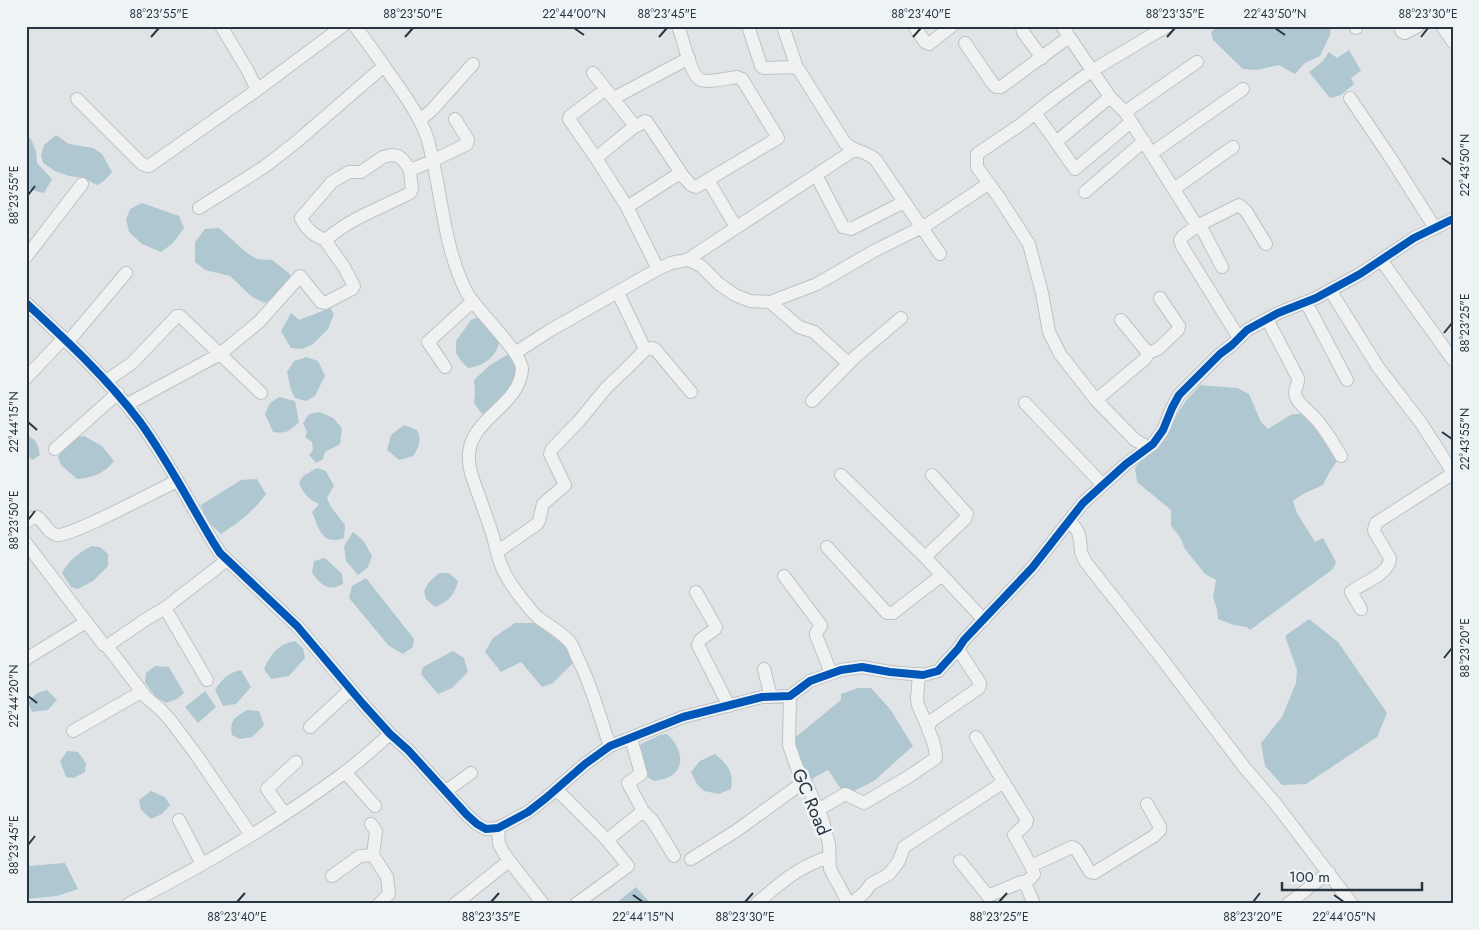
<svg xmlns="http://www.w3.org/2000/svg" width="1479" height="930" font-family="Jost,sans-serif">
  <style>
    .water { fill: #afc7d1 }
    .lines { fill: none; stroke-linecap: round; stroke-linejoin: round }
    .minor-casing { stroke: #bfc2c4; stroke-width: 14 }
    .minor { stroke: #f0f2f2; stroke-width: 12 }
    .cycleway-casing { stroke: #eef3f6; stroke-width: 11 }
    .cycleway { stroke: #0057b8; stroke-width: 8 }
    .ticks { fill: none; stroke: #28353f; stroke-width: 2 }
    .labels { text-anchor: middle; dominant-baseline: central; stroke-width: 5; stroke-linejoin: round; paint-order: stroke }
    .street-label { font-size: 18px; fill: #28353f; stroke: #eef3f6 }
    .neatline { fill: none; stroke: #28353f; stroke-width: 2 }
    .ticks-label { font-size: 12px; text-anchor: middle; fill: #28353f }
  </style>
  <rect width="100%" height="100%" fill="#e1e4e6"/>
  <!-- water -->
  <path class="water" d="M1218,26H1331L1330,35L1320,56L1305,63L1295,74L1279,65L1257,70L1243,69L1213,40L1211,32Z
    M1349,50L1361,71L1351,78L1354,84L1341,95L1330,98L1309,72L1322,62L1329,52L1337,58Z
    M56,135L69,144L93,148L102,154L112,172L104,181L97,185L84,178L69,176L55,171L43,163L41,155L44,145Z
    M26,136L31,139L36,151L37,163L52,179L44,193L26,189Z
    M142,203L179,216L184,228L173,243L161,252L142,244L129,232L126,219L130,209Z
    M219,228L247,253L257,259L272,260L290,274L292,283L279,295L265,303L252,297L230,276L205,270L195,262V242L205,229Z
    M330,308L334,314L328,329L313,344L302,349L291,348L281,331L291,313L299,320Z
    M479,317L491,328L499,344C494,358 484,366 468,368L461,361L456,353V341L471,320Z
    M507,355L516,357L521,370L494,412L482,414L474,403L475,393L474,380L490,365Z
    M306,357L318,361L325,376L315,396L306,401L295,398L291,390L287,372L294,361Z
    M1200,385L1237,388L1249,394L1261,422L1268,429L1292,414H1305L1339,458L1329,473L1323,485L1303,494L1293,501L1297,513L1315,542L1323,538L1336,562L1333,569L1250,630L1247,627L1234,625L1218,619L1217,609L1213,597L1216,580L1205,574L1185,549L1180,537L1171,526V510L1137,482L1135,468L1151,448L1164,436L1185,402Z
    M279,397L295,401L299,422C290,431 286,434 273,432L265,414L270,403Z
    M320,412L333,418L342,428L340,444L325,452L323,459L316,463L309,455L313,450L312,442L305,437L307,432L303,423L309,414Z
    M404,425L417,430C422,439 419,447 413,456L399,460L387,450L391,435Z
    M26,435C37,439 38,445 40,455L32,460L26,454Z
    M84,436L102,446L114,461C105,473 92,478 77,479L61,465L58,457C66,445 70,438 84,436Z
    M317,468L326,471L334,486L327,498L331,507L345,525L344,538C322,546 319,529 312,512L319,504C309,500 303,493 299,483L303,476Z
    M257,479L266,494C254,511 238,523 221,534L207,521L201,505L241,480Z
    M353,532L363,540L372,556L368,567L358,575L346,561L344,546Z
    M91,546L100,547L108,554V566L93,581L78,589L71,587L62,573C69,560 79,553 91,546Z
    M325,558L342,574L343,584C327,592 322,585 312,573L314,561Z
    M439,573H449L458,581C455,595 448,602 435,607L426,599L424,591L429,582Z
    M366,578L414,639L413,647L403,654L389,646L349,598L352,586Z
    M1309,619L1338,642L1387,713L1377,737L1306,784L1282,785L1265,766L1261,743L1282,717L1296,683L1297,670L1285,636Z
    M515,623H536L564,645L574,662L553,683L542,687L521,662L501,672L485,652L493,638Z
    M295,641L303,648L305,658L289,676L271,679L264,669C271,654 278,644 295,641Z
    M453,651L464,658L468,672L452,688L438,694L421,674L423,667Z
    M155,666L169,667L184,693L177,699L166,703L155,696L145,682L146,673Z
    M241,670L251,687L236,704L223,706L215,690C222,679 228,673 241,670Z
    M858,688H871L890,709L913,746L874,781L848,794L841,789L828,770L810,780L805,776L792,740L841,700V694Z
    M47,690L57,700L48,710L32,712L28,702L37,693Z
    M205,691L216,707L198,723L185,707Z
    M247,710L259,711L264,725L252,737L240,739L232,735C229,719 236,717 247,710Z
    M667,734C680,745 688,767 669,777C665,779 659,780 654,781L647,777L637,753L641,744L660,735Z
    M67,751L78,752L86,763L85,772L74,778L66,777L60,761Z
    M715,754C728,765 734,772 731,789L719,794L704,791L697,784L691,772L700,761Z
    M151,791L165,797L170,805L162,814L151,819L141,810L139,800Z
    M65,863L78,889L57,896L26,899V868L28,866Z
    M636,887L651,904H615Z"/>
  <g class="lines">
    <!-- minor casing -->
    <g class="minor-casing">
      <path id="minor" d="M221,26L248,71L257,90
        M355,26C371,47 386,69 401,90C411,105 421,120 427,137C442,188 442,245 467,293C477,311 523,353 522,370C518,413 454,420 472,476C478,494 485,512 491,530C495,541 496,552 500,562C505,577 516,592 526,604C530,609 535,616 540,619C550,626 562,633 570,642C573,646 575,652 577,657C592,685 599,716 610,746
        M748,26L761,66L764,68L794,67L799,70L845,143C854,152 866,151 875,159L940,254
        M783,26L797,68
        M914,26L925,42L929,44L952,26
        M1022,26L1023,32L1042,58
        M1062,26L1110,97L1125,112L1197,226L1183,236L1180,240L1182,246L1239,338
        M1355,26L1356,28
        M1400,26L1402,32L1405,33L1418,26
        M1442,26L1453,42
        M965,43L993,84L996,87H1001L1069,37
        M593,73L635,126H637L645,121L647,122L683,176
        M606,89L570,116L569,119L596,158L627,207L658,269
        M1110,97L1056,142L1075,169L1131,122
        M614,98L689,58
        M1350,98L1390,157L1435,228
        M77,99L142,164L147,166H149L257,90L343,26
        M1125,112L1197,62
        M1035,113L1056,142
        M420,120L432,110L473,64
        M1152,153L1243,89
        M596,158L635,126
        M816,175L843,227L851,229L904,202
        M708,180L736,227
        M1174,189L1233,147
        M1085,192L1144,141
        M627,207L677,175L683,176L691,185L696,187L778,138L742,79L737,77C729,78 708,83 701,80C690,76 683,37 678,26
        M199,208L264,167L295,143L384,66
        M1200,225L1222,267
        M1197,226L1239,205L1246,211L1266,244
        M327,240C315,237 306,229 301,218L332,182L349,172H361L383,157L391,155L398,156L403,160L411,171
        M26,257L82,184
        M687,260L854,150
        M1381,260L1453,360
        M1330,290L1378,367L1421,423L1450,468L1451,472L1449,476L1376,523L1374,530L1375,533L1390,558C1390,574 1362,583 1351,592L1361,609
        M618,293L644,347L647,349L652,348L655,349L691,392
        M770,302L799,327L814,332L848,363
        M1306,302L1347,380
        M26,303C66,340 107,378 140,422C167,459 189,502 213,542L220,553L297,626L363,704L390,734L408,750L467,815L477,824L486,829L498,828L528,812L546,798L585,764L610,746L683,717L762,697L790,696L810,681L841,670L862,667L890,672L923,675L938,671L958,649L964,640L1032,568L1083,503L1126,464L1153,444L1163,430L1172,408L1179,395L1220,354L1232,345L1247,330L1278,313L1316,298L1360,274L1414,238L1453,219
        M1267,319L1298,378C1299,383 1295,388 1295,393C1296,403 1308,410 1314,417C1325,428 1333,443 1341,456
        M67,343L126,273
        M515,353L549,331L658,269L671,263L687,260L691,261L701,266L719,284L735,295L750,301L770,302L817,284L874,251L928,224L988,184
        M1148,353L1158,349L1178,330L1179,326L1160,298
        M445,367L428,342L472,302
        M26,378L63,339
        M106,381L132,363L177,316H180L261,393
        M1096,400L1145,359L1148,353L1121,320
        M812,401L855,357L901,318
        M1025,403L1103,485
        M126,405L220,354L259,322L300,276L321,302L325,303L352,289L354,286L344,267L327,243L328,238C351,218 383,207 410,193L412,189L410,172L413,169L432,161L467,144L468,140L455,119
        M1148,447L1135,440L1096,400L1060,354L1049,332L1042,293L1029,244L1000,199L977,167V154L1020,125L1054,98L1093,70L1167,26
        M55,449L118,393
        M841,475L925,557L984,620
        M1070,520L1078,532L1080,540L1081,552L1085,561L1095,574L1159,655L1244,767L1275,803L1352,904
        M26,522L33,518L37,517C45,522 47,533 57,535C73,536 157,490 177,481
        M26,543L90,627L104,645L107,646L145,620L165,608L227,560
        M827,547L887,613H893L942,575
        M497,552L537,524L539,521L543,504L564,486L565,485L550,454L552,449L579,421L607,387L625,370L646,349
        M925,557L965,519L967,514L932,475
        M784,576L820,624L821,626L816,633V635L831,673
        M696,592L716,627L715,629L700,640L698,645L729,706
        M165,608L207,680
        M107,646L146,697L161,710L171,721L195,753L251,835
        M26,659L86,622
        M764,669L771,697
        M919,674L917,699L918,705L928,728
        M790,696L789,745L797,768L805,781L822,818L829,844L830,869L849,904
        M310,727L350,690
        M73,731L141,692
        M976,737L1027,820L1026,824L1014,835L1031,866L1034,874L1031,878L1025,882
        M345,772L375,806
        M556,789L607,840
        M446,791L471,773
        M818,810L845,794L864,803L908,777L936,758C936,747 932,738 928,729L931,721L979,688L980,683L958,649
        M643,811L652,820L674,856
        M284,813L267,789L296,762
        M179,820L202,864
        M371,824L376,831L373,855L387,877L389,894L379,904
        M498,828L499,844L505,855L543,904
        M691,859L736,831L805,781
        M960,861L988,896L1021,882H1025L1026,885L1034,904
        M1031,866L1072,847L1076,849L1090,872L1094,873L1154,836L1160,830V827L1147,804
        M332,876L360,856L373,855
        M128,904C203,866 276,823 344,773C360,761 375,747 390,734
        M455,904L509,861
        M576,904L628,866L607,840L643,811L628,783L641,774L631,738
        M756,904C779,884 799,866 829,857
        M851,904L865,892L871,884L889,874L899,861L904,847L1004,782
        M1288,904L1329,872"/>
    </g>
    <!-- minor -->
    <use href="#minor" class="minor"/>
    <!-- cycleway casing -->
    <g class="cycleway-casing">
      <path id="cycleway" d="M26,303C66,340 107,378 140,422C167,459 189,502 213,542L220,553L297,626L363,704L390,734L408,750L467,815L477,824L486,829L498,828L528,812L546,798L585,764L610,746L683,717L762,697L790,696L810,681L841,670L862,667L890,672L923,675L938,671L958,649L964,640L1032,568L1083,503L1126,464L1153,444L1163,430L1172,408L1179,395L1220,354L1232,345L1247,330L1278,313L1316,298L1360,274L1414,238L1453,219"/>
    </g>
    <!-- cycleway -->
    <use href="#cycleway" class="cycleway"/>
  </g>
  <!-- ticks -->
  <path class="ticks" d="M574,28L584,35M1275,28L1285,35M151,37L159,28M405,37L413,28M659,37L667,28M913,37L921,28M1167,37L1175,28M1421,37L1428,28M1442,158L1452,165M28,195L35,186M1444,333L1452,323M28,422L37,430M1442,432L1452,439M28,520L35,511M1444,658L1452,648M28,696L37,703M28,845L35,836M633,895L643,902M1334,895L1344,902M237,902L245,893M491,902L499,893M745,902L753,893M999,902L1007,893M1253,902L1260,893"/>
  <g class="labels">
    <!-- street labels -->
    <g class="street-label">
      <text transform="translate(811 802) rotate(67)">GC Road</text>
    </g>
  </g>
  <!-- border -->
  <rect width="1479" height="930" fill="none" stroke="#eef3f6" stroke-width="55"/>
  <!-- scale -->
  <path d="M1282 882v8h140v-8" fill="none" stroke="#28353f" stroke-width="2.5"/>
  <text x="1289" y="882" font-size="15" fill="#28353f" stroke="#eef3f6" stroke-width="4" paint-order="stroke">100 m</text>
  <rect x="28" y="28" width="1424" height="874" class="neatline"/>
  <g class="ticks-label">
    <text x="159" y="18">88°23'55"E</text>
    <text x="413" y="18">88°23'50"E</text>
    <text x="574" y="18">22°44'00"N</text>
    <text x="667" y="18">88°23'45"E</text>
    <text x="921" y="18">88°23'40"E</text>
    <text x="1175" y="18">88°23'35"E</text>
    <text x="1275" y="18">22°43'50"N</text>
    <text x="1428" y="18">88°23'30"E</text>
    <text transform="translate(1465 165) rotate(-90)" y="4">22°43'50"N</text>
    <text transform="translate(14 195) rotate(-90)" y="4">88°23'55"E</text>
    <text transform="translate(1465 323) rotate(-90)" y="4">88°23'25"E</text>
    <text transform="translate(14 422) rotate(-90)" y="4">22°44'15"N</text>
    <text transform="translate(1465 439) rotate(-90)" y="4">22°43'55"N</text>
    <text transform="translate(14 520) rotate(-90)" y="4">88°23'50"E</text>
    <text transform="translate(1465 648) rotate(-90)" y="4">88°23'20"E</text>
    <text transform="translate(14 696) rotate(-90)" y="4">22°44'20"N</text>
    <text transform="translate(14 845) rotate(-90)" y="4">88°23'45"E</text>
    <text x="237" y="921">88°23'40"E</text>
    <text x="491" y="921">88°23'35"E</text>
    <text x="643" y="921">22°44'15"N</text>
    <text x="745" y="921">88°23'30"E</text>
    <text x="999" y="921">88°23'25"E</text>
    <text x="1253" y="921">88°23'20"E</text>
    <text x="1344" y="921">22°44'05"N</text>
  </g>
</svg>
